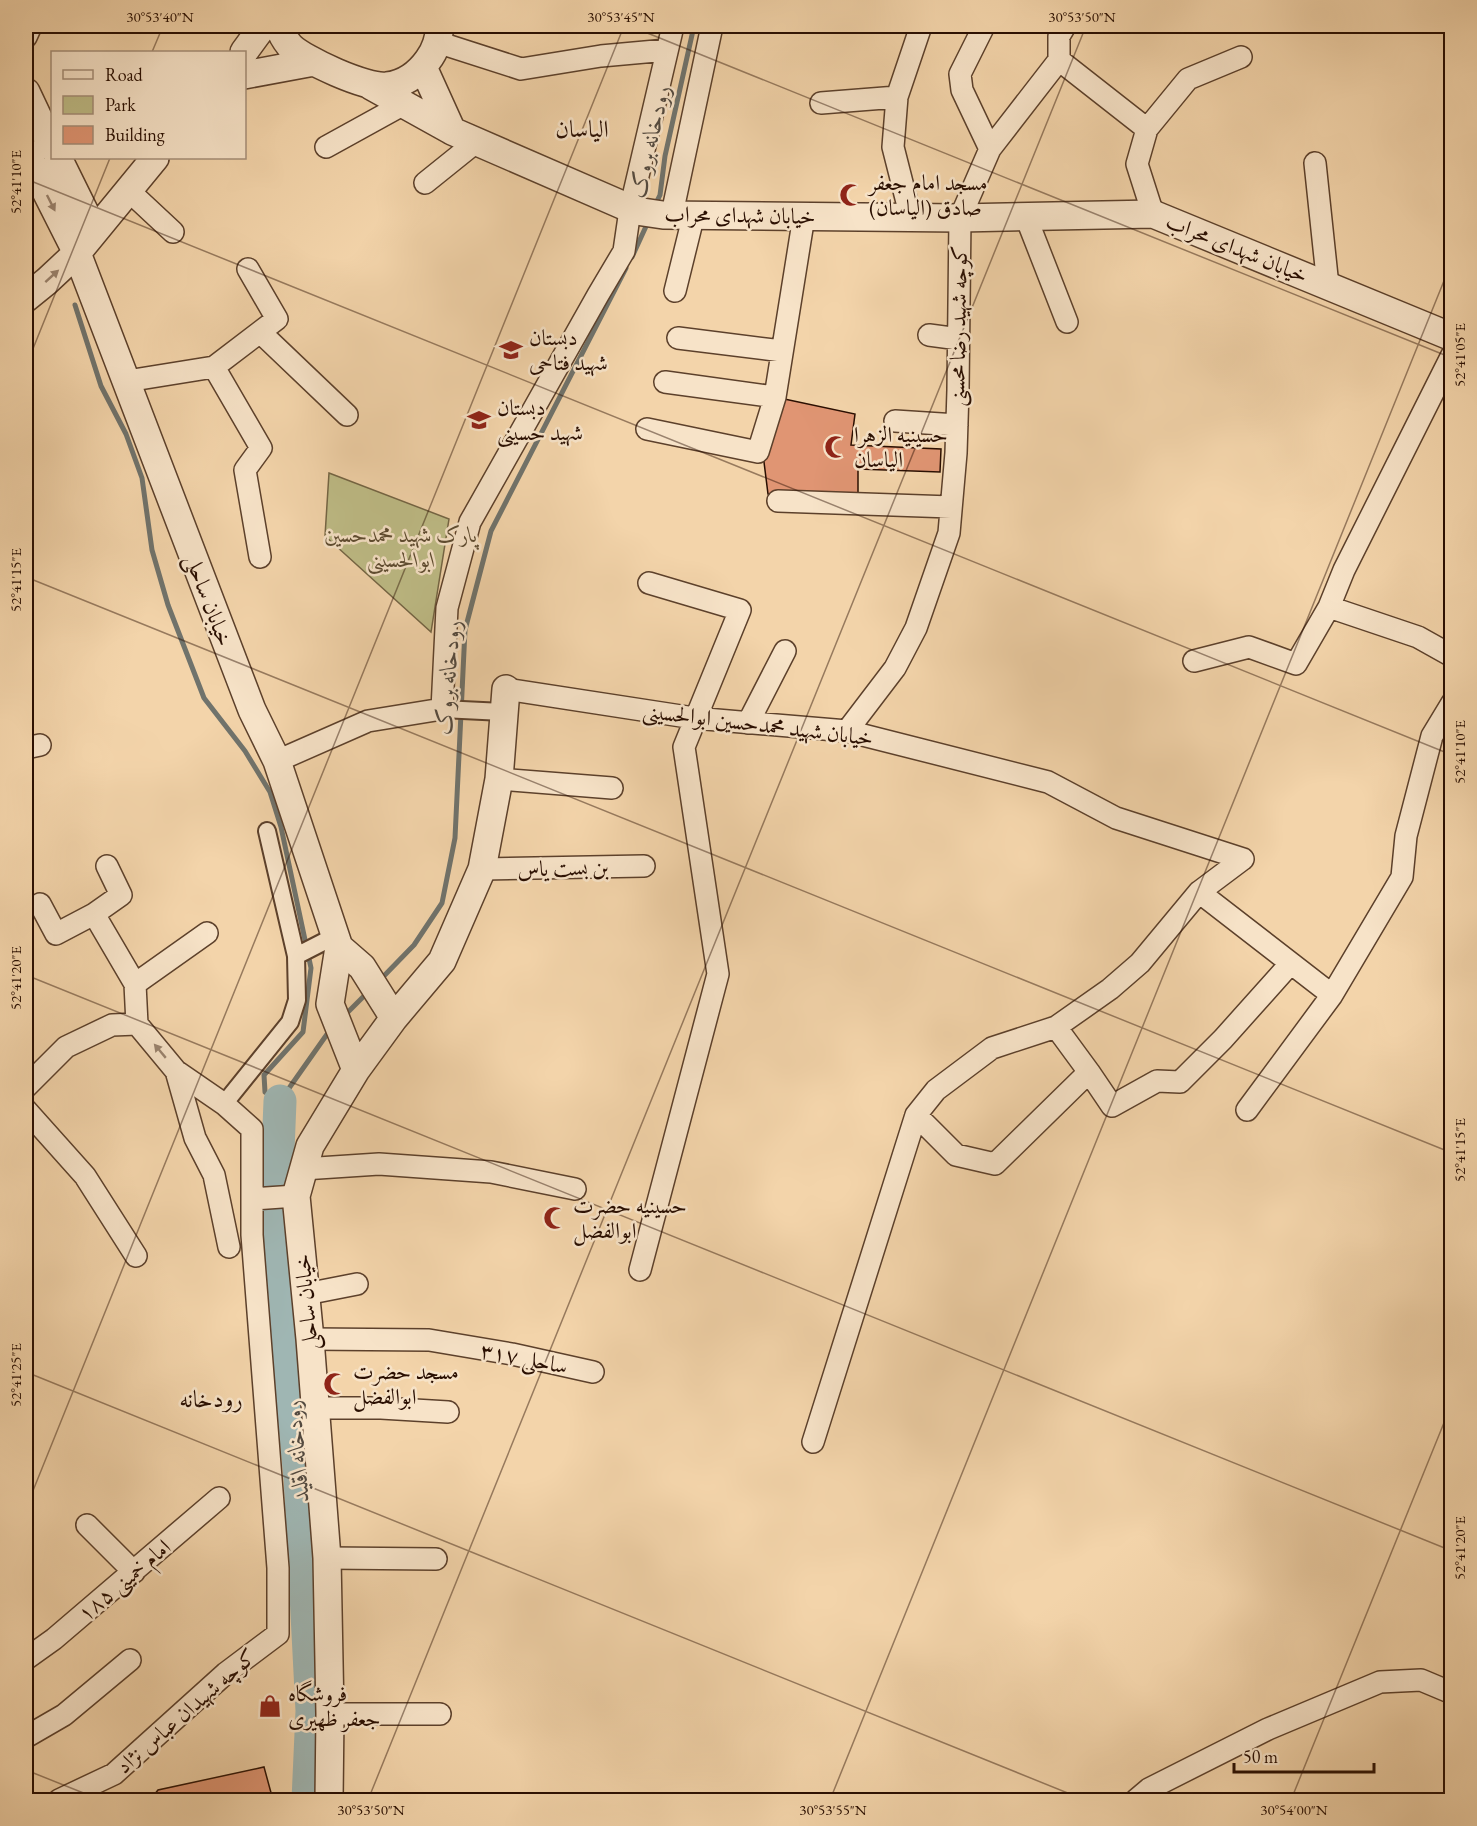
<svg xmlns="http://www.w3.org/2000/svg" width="1477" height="1826" font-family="'EB Garamond',Amiri,serif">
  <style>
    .green { fill: #bebc86; stroke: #746544; stroke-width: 1.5 }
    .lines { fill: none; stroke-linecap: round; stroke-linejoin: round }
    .stream { stroke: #70736c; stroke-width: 5 }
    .river { stroke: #9fb6b3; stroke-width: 33 }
    .building { fill: #e09573; stroke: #290e01; stroke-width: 1.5 }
    .pedestrian-casing { stroke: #5c402b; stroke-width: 20 }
    .minor-casing { stroke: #5c402b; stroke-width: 24 }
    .tertiary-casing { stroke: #5c402b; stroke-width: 30 }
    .pedestrian { stroke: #f7e3c8; stroke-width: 16 }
    .minor { stroke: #f7e3c8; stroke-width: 21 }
    .tertiary { stroke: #f7e3c8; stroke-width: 27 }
    .oneway { fill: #9a836e }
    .ticks { fill: none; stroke: #290e01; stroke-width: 1.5; stroke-opacity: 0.45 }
    .labels { text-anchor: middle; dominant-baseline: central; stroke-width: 5; stroke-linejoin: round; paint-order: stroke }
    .poi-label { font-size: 22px; fill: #290e01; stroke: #f7e3c8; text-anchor: start }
    .street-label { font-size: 22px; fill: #290e01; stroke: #f7e3c8 }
    .park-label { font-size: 22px; font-style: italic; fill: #5d4b30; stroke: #f7e3c8 }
    .neighbourhood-label { font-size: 24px; fill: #290e01; stroke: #f7e3c8 }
    .water-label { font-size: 24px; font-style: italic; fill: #52493f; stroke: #f7e3c8 }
    .neatline { fill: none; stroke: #290e01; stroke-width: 2 }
    .ticks-label { font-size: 15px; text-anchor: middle; fill: #290e01 }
  </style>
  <rect width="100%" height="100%" fill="#f3d4aa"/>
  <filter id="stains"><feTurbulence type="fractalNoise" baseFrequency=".00333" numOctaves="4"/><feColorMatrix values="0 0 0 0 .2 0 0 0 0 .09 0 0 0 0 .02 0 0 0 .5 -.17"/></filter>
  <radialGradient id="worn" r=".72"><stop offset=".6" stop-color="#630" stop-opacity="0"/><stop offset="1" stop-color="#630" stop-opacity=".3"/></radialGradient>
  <!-- green -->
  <path class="green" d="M329,473L449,519L431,632L325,536Z"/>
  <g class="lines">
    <!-- stream -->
    <path class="stream" d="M26,126L36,146
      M655,205L660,195L665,156L694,26
      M632,257L648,222
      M75,305L101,386L126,434L142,478L152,550L168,605L204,698L245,751L270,792L281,827L311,968L303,1032L264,1075L265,1092L280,1101L330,1030
      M379,981L414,945L442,903L455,838L465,630L491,531L626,268
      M343,1017L368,992"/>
    <!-- river -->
    <path class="river" d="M280,1101L275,1226L300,1478L312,1711L308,1800"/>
  </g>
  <!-- building -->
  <path class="building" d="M775,397L855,414L851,445L941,449L940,472L858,469V496L768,494L764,462Z
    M264,1767L273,1800H150L158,1790Z"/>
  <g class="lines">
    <!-- pedestrian casing -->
    <g class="pedestrian-casing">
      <path id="pedestrian" d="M442,709L503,712
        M296,956L335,936
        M224,1104L290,1022L297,1000L296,956L267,831"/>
    </g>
    <!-- minor casing -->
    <g class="minor-casing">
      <path id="minor" d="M984,26L960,74L962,90L990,149
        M26,37L31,26
        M437,42L521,69L601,56L667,50
        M1059,60L1147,129
        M821,103L897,97
        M326,147L404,104
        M1315,163L1328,286
        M425,183L476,142
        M128,190L173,232
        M672,214L712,26
        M1153,214L1137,164L1147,129L1188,79L1241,57
        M1026,217L1067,322
        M911,218L893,147L897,97L921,26
        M675,291L694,214
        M260,332L347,415
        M929,335L959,339
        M678,338L782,351
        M1452,355L1344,570L1329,607L1418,637L1452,656
        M214,367L277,319L248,269
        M127,381L214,367L261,448L245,470L260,557
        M665,382L775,397
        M895,421L957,425
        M647,429L758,452L775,397L804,216
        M778,501L951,507
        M1194,661L1249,647L1296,664L1329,607
        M506,689L694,718L847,731L1048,782L1116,818L1243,859
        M748,723L785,651
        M847,731L895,668L916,628L949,533L956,453L958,390L960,218L990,149L1059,60V36L1065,26
        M26,748L40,745
        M277,761L368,721L442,709L447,608L470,522L598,295L624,251L630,210L673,26
        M499,779L612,788
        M482,869L644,866
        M1199,892L1332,995
        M40,904L56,934L94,914L121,895L107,866
        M94,914L135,984
        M137,1024L135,984L207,933
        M176,1071L195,1138L214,1175L229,1247
        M1089,1072L1112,1106L1157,1081L1180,1082L1223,1039L1290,964
        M26,1087L66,1047L112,1025L137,1024L176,1071L224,1104L252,1129V1235L278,1568V1634L226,1673L114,1774L59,1800
        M26,1110L85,1176L136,1256
        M1247,1110L1332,995L1402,877L1406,836L1432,736L1452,703
        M916,1115L956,1155L995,1164L1089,1072L1056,1027
        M303,1169L379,1164L491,1172L575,1189
        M252,1199L296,1196
        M640,1270L718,974L684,747L740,610L649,583
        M306,1294L357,1284
        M310,1339L429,1340L512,1354L593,1372
        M315,1408H381L448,1412
        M813,1442L916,1115L936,1090L992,1048L1056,1027L1110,989L1140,963L1199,892L1243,859
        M87,1525L134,1572
        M327,1558L436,1559
        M26,1659L54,1639L219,1498
        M330,1714H440
        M26,1737L64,1715L130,1660
        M1136,1800L1149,1789L1268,1729L1380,1682L1421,1680L1452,1693"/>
    </g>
    <!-- tertiary casing -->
    <g class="tertiary-casing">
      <path id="tertiary" d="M279,26C281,33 285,40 290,46C304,60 367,89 387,86C404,84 418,74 428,60C435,51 440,37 439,26
        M244,52L263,26
        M423,67L452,131
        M244,75L314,62
        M371,86L452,131L636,211L663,215L960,218L1153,214L1452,337
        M26,92L52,147
        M26,152L77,253L252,710L277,761L339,947L362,967L394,1018
        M58,158L94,231
        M26,298L47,281L77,253L155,158
        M339,947L330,1004L356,1070
        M329,1800L330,1714L327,1558L310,1339L296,1196L310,1146L356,1070L394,1018L442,961L482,869L499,779L506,689"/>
    </g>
    <!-- pedestrian -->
    <use href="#pedestrian" class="pedestrian"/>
    <!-- minor -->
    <use href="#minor" class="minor"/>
    <!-- tertiary -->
    <use href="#tertiary" class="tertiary"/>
  </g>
  <!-- one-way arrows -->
  <defs><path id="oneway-solid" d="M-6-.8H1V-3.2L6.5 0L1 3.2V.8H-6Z" transform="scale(1.5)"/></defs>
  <g class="oneway">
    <use href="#oneway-solid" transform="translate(51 203) rotate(63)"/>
    <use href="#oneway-solid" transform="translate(52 276) rotate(-42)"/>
    <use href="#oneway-solid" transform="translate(160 1051) rotate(-130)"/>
  </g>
  <!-- ticks -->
  <path class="ticks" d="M630,26L1452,358M152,52L163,26M26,179L1452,755M26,366L110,158M26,577L1452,1153M26,975L1452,1551M26,1372L1085,1800M26,1508L624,26M26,1770L101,1800M368,1800L1086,26M830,1800L1452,261M1291,1800L1452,1403"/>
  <!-- icons -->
  <defs>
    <g id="mosque-bare" transform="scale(1.8)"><path d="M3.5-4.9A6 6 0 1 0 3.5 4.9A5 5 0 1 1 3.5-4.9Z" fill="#8f2418" stroke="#f7e3c8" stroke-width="2.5" paint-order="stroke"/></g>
    <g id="school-bare" transform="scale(1.8)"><path d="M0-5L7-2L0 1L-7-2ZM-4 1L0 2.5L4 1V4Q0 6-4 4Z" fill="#8f2418" stroke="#f7e3c8" stroke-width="2.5" paint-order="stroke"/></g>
    <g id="shop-bare" transform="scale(1.8)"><path d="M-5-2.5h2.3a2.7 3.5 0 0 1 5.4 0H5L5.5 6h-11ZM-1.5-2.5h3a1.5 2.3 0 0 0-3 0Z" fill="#8f2418" stroke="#f7e3c8" stroke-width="2.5" paint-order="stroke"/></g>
  </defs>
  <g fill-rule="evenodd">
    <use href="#mosque-bare" x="851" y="195"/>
    <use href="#school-bare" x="511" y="350"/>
    <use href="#school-bare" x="479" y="420"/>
    <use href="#mosque-bare" x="836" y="447"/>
    <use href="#mosque-bare" x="555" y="1218"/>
    <use href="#mosque-bare" x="335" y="1384"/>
    <use href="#shop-bare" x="270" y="1706"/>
  </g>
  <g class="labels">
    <!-- poi labels -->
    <g class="poi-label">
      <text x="869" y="182">مسجد امام جعفر<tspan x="869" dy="25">صادق (الیاسان)</tspan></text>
      <text x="529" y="337">دبستان<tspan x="529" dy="25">شهید فتاحی</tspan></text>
      <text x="497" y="407">دبستان<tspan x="497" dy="25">شهید حسینی</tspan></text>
      <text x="854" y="434">حسینیه الزهرا<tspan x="854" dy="25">الیاسان</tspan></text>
      <text x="573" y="1205">حسینیه حضرت<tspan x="573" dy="25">ابوالفضل</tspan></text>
      <text x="353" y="1371">مسجد حضرت<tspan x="353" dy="25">ابوالفضل</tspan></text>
      <text x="288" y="1693">فروشگاه<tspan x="288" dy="25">جعفر ظهیری</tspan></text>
    </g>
    <!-- street labels -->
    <g class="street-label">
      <text transform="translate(740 215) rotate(1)">خیابان شهدای محراب</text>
      <text transform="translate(1237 248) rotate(22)">خیابان شهدای محراب</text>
      <text transform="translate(958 326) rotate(-89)">کوچه شهید رضا محسنی</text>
      <text transform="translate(209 600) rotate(69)">خیابان ساحلی</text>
      <text transform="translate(758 724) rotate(7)">خیابان شهید محمدحسین ابوالحسینی</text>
      <text transform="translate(563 868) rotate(-1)">بن بست یاس</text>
      <text transform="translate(306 1302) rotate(-95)">خیابان ساحلی</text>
      <text transform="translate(524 1358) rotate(11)">ساحلی ۳۱۷</text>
      <text transform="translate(124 1580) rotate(-40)">امام خمینی ۱۸۵</text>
      <text transform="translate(186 1711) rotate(-41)">کوچه شهیدان عباس نژاد</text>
    </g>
    <!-- park labels -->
    <g class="park-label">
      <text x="401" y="534">پارک شهید محمدحسین<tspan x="401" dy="25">ابوالحسینی</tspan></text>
    </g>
    <!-- neighbourhood labels -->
    <g class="neighbourhood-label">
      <text x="582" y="128">الیاسان</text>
      <text x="211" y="1398">رودخانه</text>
    </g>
    <!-- water labels -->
    <g class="water-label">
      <text transform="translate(649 141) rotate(-77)">رودخانه بروک</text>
      <text transform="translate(447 677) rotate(-85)">رودخانه بروک</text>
      <text transform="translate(296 1451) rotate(-95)">رودخانه اقلید</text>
    </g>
  </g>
  <!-- margin -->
  <rect width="1477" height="1826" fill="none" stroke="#f3d4aa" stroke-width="66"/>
  <!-- legend -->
  <rect x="51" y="51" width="195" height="108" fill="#f7e3c8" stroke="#a58e78" stroke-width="1.5"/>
  <rect x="63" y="70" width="30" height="9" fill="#f7e3c8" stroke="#a58e78" stroke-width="1.5"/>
  <text x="105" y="81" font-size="18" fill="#290e01">Road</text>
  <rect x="63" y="96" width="30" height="18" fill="#bebc86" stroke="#a58e78" stroke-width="1.5"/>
  <text x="105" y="111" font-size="18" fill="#290e01">Park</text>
  <rect x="63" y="126" width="30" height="18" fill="#e09573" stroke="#a58e78" stroke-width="1.5"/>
  <text x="105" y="141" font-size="18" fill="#290e01">Building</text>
  <!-- scale -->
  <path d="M1234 1763v9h140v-9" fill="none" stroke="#290e01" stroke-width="3"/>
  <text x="1243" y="1763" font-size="18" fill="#290e01" stroke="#f7e3c8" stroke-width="4.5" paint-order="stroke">50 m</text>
  <rect x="33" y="33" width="1411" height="1760" class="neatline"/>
  <g class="ticks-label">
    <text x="160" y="22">30°53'40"N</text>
    <text x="621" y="22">30°53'45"N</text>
    <text x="1082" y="22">30°53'50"N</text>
    <text transform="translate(16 182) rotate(-90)" y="5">52°41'10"E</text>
    <text transform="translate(1460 355) rotate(-90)" y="5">52°41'05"E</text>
    <text transform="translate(16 580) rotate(-90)" y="5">52°41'15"E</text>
    <text transform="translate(1460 752) rotate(-90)" y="5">52°41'10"E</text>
    <text transform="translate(16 978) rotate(-90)" y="5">52°41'20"E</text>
    <text transform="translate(1460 1150) rotate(-90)" y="5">52°41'15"E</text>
    <text transform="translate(16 1375) rotate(-90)" y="5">52°41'25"E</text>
    <text transform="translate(1460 1548) rotate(-90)" y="5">52°41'20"E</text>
    <text x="371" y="1815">30°53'50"N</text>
    <text x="833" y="1815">30°53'55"N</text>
    <text x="1294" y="1815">30°54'00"N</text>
  </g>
  <rect width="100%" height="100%" filter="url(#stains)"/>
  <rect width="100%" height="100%" fill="url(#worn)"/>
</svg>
